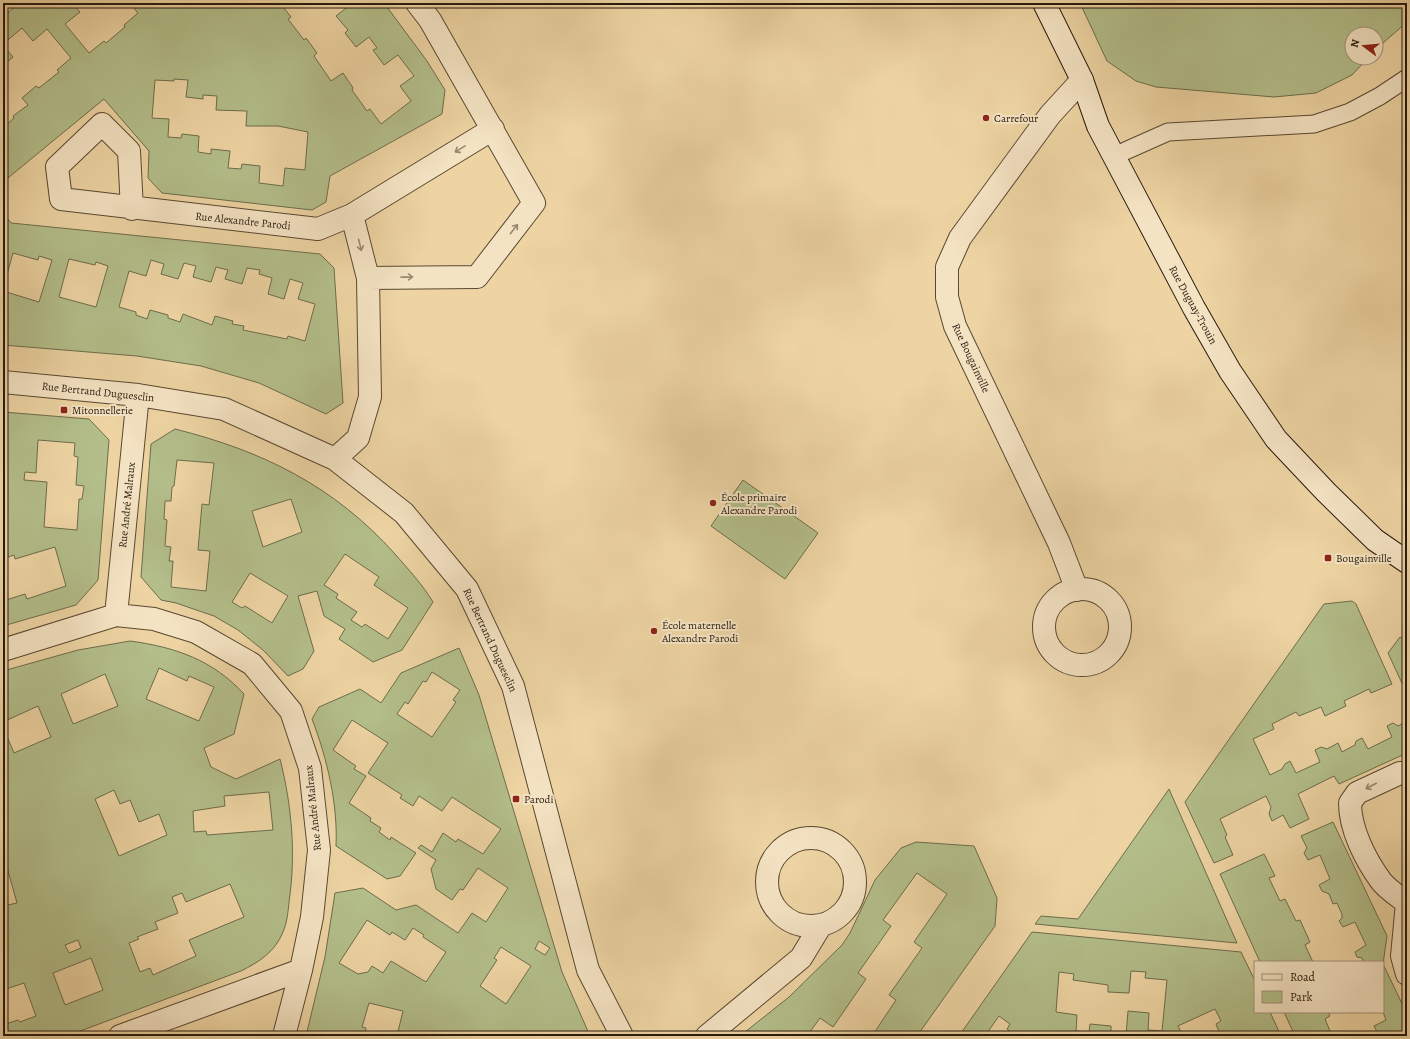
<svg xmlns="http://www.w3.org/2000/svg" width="1410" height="1039" font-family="Alegreya,serif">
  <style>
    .green { fill: #b3be8a; stroke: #6d6c4c; fill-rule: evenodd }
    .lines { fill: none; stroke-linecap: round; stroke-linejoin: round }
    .lane-casing { stroke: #594832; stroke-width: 19 }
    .street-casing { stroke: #594832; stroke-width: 24 }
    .secondary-casing { stroke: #27190d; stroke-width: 24 }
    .lane { stroke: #f4e3c3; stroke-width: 17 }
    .street { stroke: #f4e3c3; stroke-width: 22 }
    .secondary { stroke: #f4e3c3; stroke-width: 22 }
    .oneway { stroke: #988871 }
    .poi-dot { fill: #8f2418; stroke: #f4e3c3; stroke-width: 1.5 }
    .labels { text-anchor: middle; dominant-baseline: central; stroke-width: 4; stroke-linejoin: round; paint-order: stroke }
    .poi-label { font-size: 11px; fill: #27190d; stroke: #f4e3c3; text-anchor: start }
    .street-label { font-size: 11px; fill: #27190d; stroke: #f4e3c3 }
  </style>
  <rect width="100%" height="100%" fill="#eed4a3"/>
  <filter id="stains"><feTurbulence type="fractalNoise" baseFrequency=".005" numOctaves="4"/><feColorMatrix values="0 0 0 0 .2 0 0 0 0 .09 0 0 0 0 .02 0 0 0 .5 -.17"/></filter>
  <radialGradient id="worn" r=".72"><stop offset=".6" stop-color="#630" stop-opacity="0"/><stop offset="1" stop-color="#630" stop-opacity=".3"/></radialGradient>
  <!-- green -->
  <path class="green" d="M19,3H72L80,12L65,24L89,53L104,41L106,43L125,27L124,25L138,13L133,7L138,3H280L291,17L288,19L304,40L306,38L317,53L314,56L331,81L343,73L353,88L352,90L367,111L370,109L381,124L411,101L400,86L414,76L398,55L384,65L373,50L377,48L369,37L356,47L345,33L348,30L336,16L350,5L349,3H384L427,61L445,90L442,114L330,176L326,202L312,210L162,193L148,178L149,151L104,99L3,182V128L14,118L13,116L28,105L22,98L36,86L39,88L59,72L57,70L71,58L47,29L33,41L22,28L3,44V17ZM174,79L188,80L186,97L203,99V95L217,96L216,110L247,111L246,126H278L308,132L305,170L285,168L283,186L259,183L260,166L242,164L241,169L228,168L230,151L211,149V154L198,152L199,136L182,134L181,138L168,137L169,119L152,118L155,80L174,81Z
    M1080,3H1407V22L1376,49V34H1352V58H1368L1352,75L1316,93L1274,97L1156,87L1136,81L1107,61Z
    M3,45L13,57L3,66Z
    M3,213L11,223L320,254L334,268L343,403L326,414L259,383L201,366L137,356L3,345V291L39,302L52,260L39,256L38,260L13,253L3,289ZM69,259L95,265L96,262L108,266L96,307L59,297ZM151,260L164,264L161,274L178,279L184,263L196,266L193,277L211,282L216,267L228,270L225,279L242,284L247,268L260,270L259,274L272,278L268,294L284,299L290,279L303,283L298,299L315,304L305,341L288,336L287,339L243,330L244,326L232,324L233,321L215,316L212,325L183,314L180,322L168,318V315L150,310L147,319L136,315V312L119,307L129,271L146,276Z
    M3,412L89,419L109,440L98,580L76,605L3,626V601L25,594L27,599L66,586L55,547L15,559L14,555L3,559V544L7,542L3,528ZM38,440L75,443L74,456L78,457L76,485L84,486L82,499H79L77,530L44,527L47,482L24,480L25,472L36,473Z
    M175,429C263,451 334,486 395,554C408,569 423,585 433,602L402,650L373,662L339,639L345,629L324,616L317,591L298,596L314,651L303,669L288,676L263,650L238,630L214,616L176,603L161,600L141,577L151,444ZM177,460L214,463L209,505L202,504L198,550L210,551L206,591L171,587L173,561H169L171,547L165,546L167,520L164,519L165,501H171L172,487L174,486ZM291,499L302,532L263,547L252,511ZM345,554L379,577L374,585L408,608L388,639L365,624L362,627L351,620L357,612L336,598L338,594L324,585ZM250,573L288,596L272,623L245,606L242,608L232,602Z
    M743,480L818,533L785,579L711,526Z
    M1352,601L1356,604L1392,684L1371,693L1369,689L1344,701L1346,706L1325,716L1321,707L1299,716L1296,712L1272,724L1274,729L1253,739L1270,775L1282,769L1285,764L1290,761L1296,773L1320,762L1315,750L1321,747L1327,749L1338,743L1342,752L1355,745L1356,741L1362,738L1368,749L1392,737L1387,726L1393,723L1398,726L1407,721V753L1339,784L1334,776L1298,794L1309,819L1290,828L1283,815L1272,821L1269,814L1271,807L1266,796L1220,819L1227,835L1225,837L1233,855L1214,863L1185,802L1324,604Z
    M1400,637L1407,641V694L1388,653Z
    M130,641C175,647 213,660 244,694L234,734L204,748L211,767L236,779L280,759C292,806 296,855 289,902C288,912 287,923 283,932C275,952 259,962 241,971L67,1036H3V1025L18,1020L20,1022L36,1016L24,983L3,990V906L17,903L3,853V727L14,753L51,737L38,706L3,722V671L78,650ZM159,668L187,681L189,676L214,687L199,721L146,699ZM105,674L118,706L73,724L61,694ZM114,790L120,804L130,800L139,822L159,814L167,835L119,856L95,799ZM269,792L273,830L207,835L206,831L194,832L193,811L225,806L224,796ZM230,884L244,917L189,940L196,956L153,975L150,968L140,972L129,943L139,939L137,937L158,929L155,922L178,913L172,897L182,893L186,902ZM78,940L81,948L69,953L65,945ZM91,958L103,990L65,1005L53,973Z
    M459,648L479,695L562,972L590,1036H397L403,1011L369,1003L362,1027L366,1028L365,1036H306L325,957L335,893L363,888L396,910L416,905L458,933L472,913L486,922L508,888L478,868L463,890L460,889L452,900L436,889L431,869L436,860L418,848L421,845L432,852L443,833L456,842L458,839L483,854L501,829L452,797L442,811L419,796L413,806L400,798L402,795L368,773L388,743L352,720L333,750L356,766L354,769L366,776L349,803L371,818L370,821L381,828L379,832L390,840L391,837L416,853L400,876L387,879L336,846C338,804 327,758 312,719L319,707L360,689L381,703L401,673ZM432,672L460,690L453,700L456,702L432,737L397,714L405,702L408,704L423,681L426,682ZM367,920L390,935L392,932L405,940L413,928L424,935L423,937L446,952L426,982L391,961L383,973L372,966L368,972L358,974L339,963ZM539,941L550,948L545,955L535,949ZM501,947L531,966L506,1004L480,986L497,960L494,958Z
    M1169,789L1237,943L1035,924L1041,916L1078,919Z
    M1333,822L1387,936L1383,964L1407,1014V1036H1385L1382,1033L1377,1032L1374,1026L1386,1020L1383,1012V962H1364L1362,958L1357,957L1355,952L1366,945L1355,922L1343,927L1339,921L1342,918V914L1337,903L1333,904L1329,894L1322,891L1319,885L1330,879L1320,855L1308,860L1304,853L1307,848L1301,836Z
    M916,842L974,846L997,898L995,926L917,1036H872L896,1000L889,995L922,948L914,942L947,894L917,873L883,920L891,926L858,973L866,979L833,1027L820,1018L807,1036H740L789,997L842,945L850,933L875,880L901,848Z
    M1264,854L1275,876L1269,878L1280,901L1285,899L1296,921L1300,920L1310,942L1305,945L1313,962H1260L1220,874Z
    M1032,932L1241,952L1255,981V1012H1270L1281,1036H1221L1216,1024L1221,1021L1215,1009L1178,1026L1183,1036H1126L1128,1011L1149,1013L1148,1030L1162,1031L1167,980L1145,978L1146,972L1131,971L1129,993L1108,992V985L1073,980L1074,974L1059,972L1056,1012L1077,1015L1076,1031L1089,1032L1090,1024L1111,1026V1036H1017L1007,1029L1010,1024L999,1016L985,1036H959Z
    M1284,1012H1328L1330,1016L1325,1019L1332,1036H1295Z"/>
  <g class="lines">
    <!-- lane casing -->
    <g class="lane-casing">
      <path id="lane" d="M1114,156L1168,132L1314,124L1350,112L1380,96L1407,78"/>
    </g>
    <!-- street casing -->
    <g class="street-casing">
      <path id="street" d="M132,209L129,151L102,124L57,167L61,199L318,229L352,215
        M368,278L477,277L534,203L430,20L417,3
        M3,382L138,395L224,409L335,459L404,513L467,589L513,686L588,970L622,1036
        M335,459L358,438L370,397L368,278L352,215L493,129
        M1044 627a38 38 0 1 1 76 0a38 38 0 1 1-76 0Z
        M1077,590L1059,543L955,326L947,297V267L960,238L1050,115L1082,80
        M116,615L138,395
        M3,650L116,615L154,619L196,632L252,664L291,711L310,768L319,850L312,917L301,970L284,1036
        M767 882a44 44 0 1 1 88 0a44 44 0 1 1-88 0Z
        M1407,903C1398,896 1387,889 1381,881C1365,859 1350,829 1350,803L1357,793L1400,773L1407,774
        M1407,903L1402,956L1407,974
        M120,1036L301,970
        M707,1036L801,958L821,925"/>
    </g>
    <!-- secondary casing -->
    <g class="secondary-casing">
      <path id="secondary" d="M1044,3L1082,80L1098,126L1194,308L1230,371L1276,439L1326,492L1375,540L1407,562"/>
    </g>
    <!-- lane -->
    <use href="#lane" class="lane"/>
    <!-- street -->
    <use href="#street" class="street"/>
    <!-- secondary -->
    <use href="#secondary" class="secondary"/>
  </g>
  <!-- one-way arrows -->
  <defs><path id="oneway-shaft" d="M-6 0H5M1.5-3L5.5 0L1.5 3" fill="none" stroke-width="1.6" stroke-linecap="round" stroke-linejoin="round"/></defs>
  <g class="oneway">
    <use href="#oneway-shaft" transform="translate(460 149) rotate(149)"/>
    <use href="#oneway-shaft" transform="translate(514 229) rotate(-52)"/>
    <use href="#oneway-shaft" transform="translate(360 245) rotate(76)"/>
    <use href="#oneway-shaft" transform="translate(407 277) rotate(-1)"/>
    <use href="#oneway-shaft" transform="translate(1371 786) rotate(153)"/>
  </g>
  <!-- markers -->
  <g class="poi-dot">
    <circle cx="986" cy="118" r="4"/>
    <rect x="60" y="406" width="8" height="8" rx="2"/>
    <circle cx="713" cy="503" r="4"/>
    <rect x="1324" y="554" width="8" height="8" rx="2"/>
    <circle cx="654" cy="631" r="4"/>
    <rect x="512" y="795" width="8" height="8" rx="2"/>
  </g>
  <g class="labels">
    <!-- poi labels -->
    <g class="poi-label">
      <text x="994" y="118">Carrefour</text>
      <text x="72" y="410">Mitonnellerie</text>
      <text x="721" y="497">École primaire<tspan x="721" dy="13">Alexandre Parodi</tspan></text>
      <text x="1336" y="558">Bougainville</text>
      <text x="662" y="625">École maternelle<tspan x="662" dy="13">Alexandre Parodi</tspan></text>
      <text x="524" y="799">Parodi</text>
    </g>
    <!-- street labels -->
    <g class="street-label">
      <text transform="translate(243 221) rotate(6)">Rue Alexandre Parodi</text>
      <text transform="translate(1193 305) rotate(61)">Rue Duguay-Trouin</text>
      <text transform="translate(971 358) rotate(65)">Rue Bougainville</text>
      <text transform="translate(98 392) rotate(6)">Rue Bertrand Duguesclin</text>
      <text transform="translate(127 505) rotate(-84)">Rue André Malraux</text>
      <text transform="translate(490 640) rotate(65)">Rue Bertrand Duguesclin</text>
      <text transform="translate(313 808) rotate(-96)">Rue André Malraux</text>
    </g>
  </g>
  <!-- margin -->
  <rect width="1410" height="1039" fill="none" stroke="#eed4a3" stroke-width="16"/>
  <rect x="4" y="4" width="1402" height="1031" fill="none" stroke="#27190d" stroke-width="2"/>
  <rect x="8" y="8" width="1394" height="1023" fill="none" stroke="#27190d"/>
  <!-- legend -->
  <rect x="1254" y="961" width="130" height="52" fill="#f4e3c3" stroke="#a2927a"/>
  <rect x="1262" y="974" width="20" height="6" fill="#f4e3c3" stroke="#a2927a"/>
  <text x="1290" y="981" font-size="12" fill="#27190d">Road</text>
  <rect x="1262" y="991" width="20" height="12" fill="#b3be8a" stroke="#a2927a"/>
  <text x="1290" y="1001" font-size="12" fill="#27190d">Park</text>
  <!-- north arrow -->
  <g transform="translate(1364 46) rotate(286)"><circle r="19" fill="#f4e3c3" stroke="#a2927a"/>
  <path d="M0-3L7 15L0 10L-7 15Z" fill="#8f2418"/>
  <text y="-6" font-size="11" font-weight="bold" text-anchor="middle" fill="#27190d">N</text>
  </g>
  <rect width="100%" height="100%" filter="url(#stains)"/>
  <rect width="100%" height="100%" fill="url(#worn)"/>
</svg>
